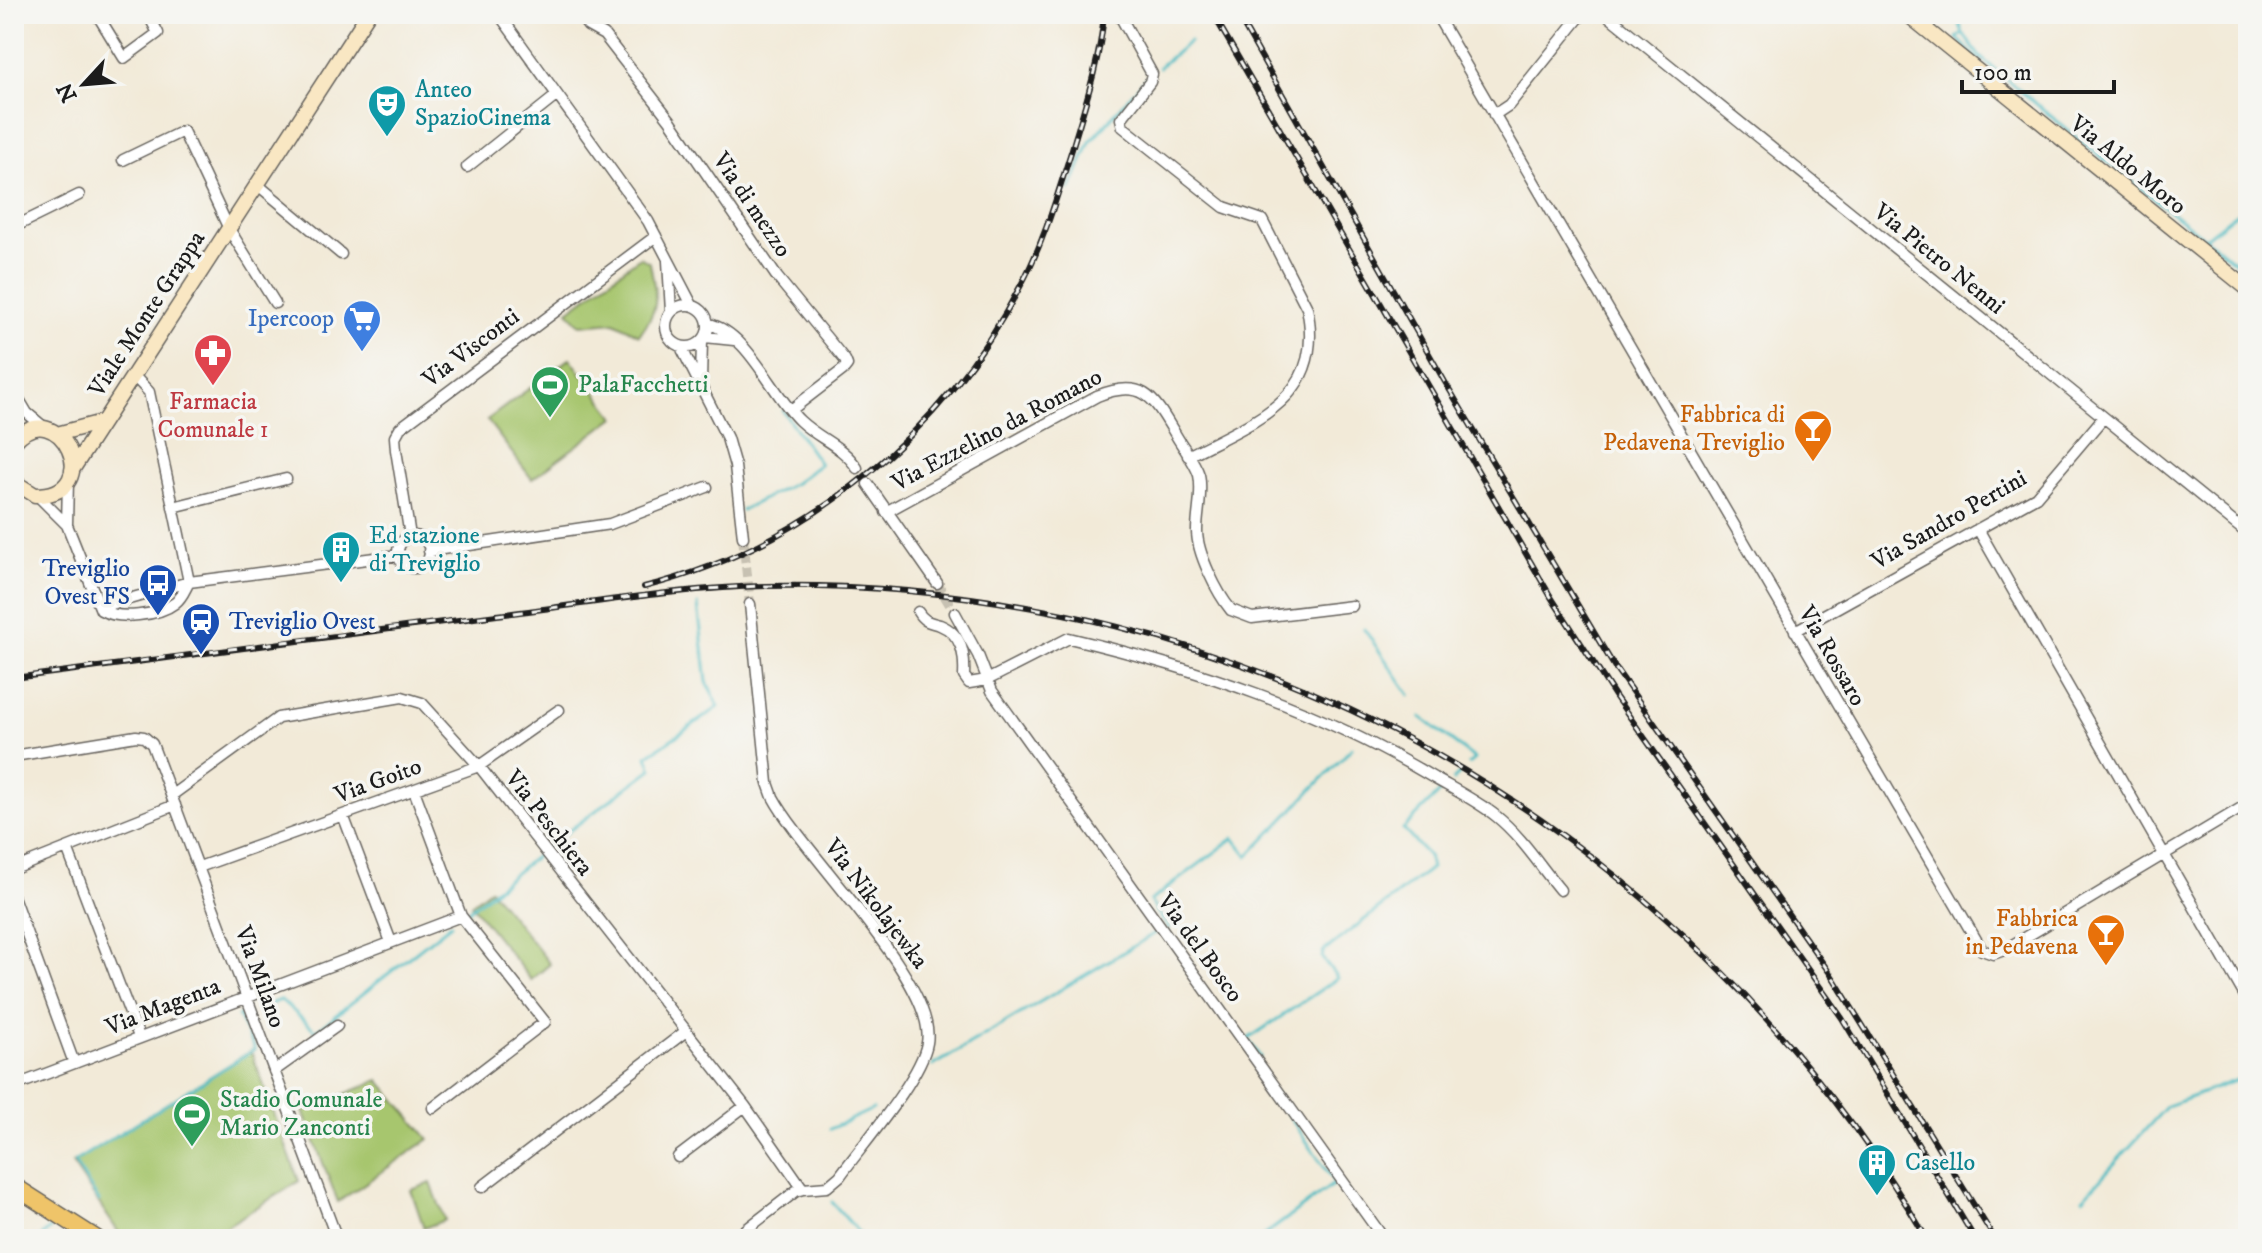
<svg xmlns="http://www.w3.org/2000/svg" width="2262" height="1253" font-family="'IM FELL DW Pica',serif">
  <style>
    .green { fill: #a7c66e; stroke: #627145; stroke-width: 2 }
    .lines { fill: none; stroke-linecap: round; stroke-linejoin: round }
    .stream { stroke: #4cbbc2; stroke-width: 3 }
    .street-tunnel { stroke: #c7c1b2; stroke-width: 10; stroke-dasharray: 10 5; stroke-linecap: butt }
    .street-casing { stroke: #67645e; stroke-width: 13 }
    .secondary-casing { stroke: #67645e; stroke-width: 17 }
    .primary-casing { stroke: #67645e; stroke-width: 19 }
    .street { stroke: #fff; stroke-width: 10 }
    .secondary { stroke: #f9e7c3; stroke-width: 14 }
    .primary { stroke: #efc469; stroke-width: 16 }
    .rail-casing { stroke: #1c1c1c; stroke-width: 6 }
    .rail { stroke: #f6f6f2; stroke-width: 3; stroke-dasharray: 9; stroke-linecap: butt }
    .labels { text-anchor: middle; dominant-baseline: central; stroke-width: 7; stroke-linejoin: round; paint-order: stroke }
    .culture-label { font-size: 24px; fill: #0d838f; stroke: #f6f6f2; text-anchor: start }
    .street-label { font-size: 24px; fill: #1c1c1c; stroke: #f6f6f2 }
    .shop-label { font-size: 24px; fill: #366cbe; stroke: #f6f6f2; text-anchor: end }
    .leisure-label { font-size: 24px; fill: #27864d; stroke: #f6f6f2; text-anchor: start }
    .health-label { font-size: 24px; fill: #be3a42; stroke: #f6f6f2 }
    .food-label { font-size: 24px; fill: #c56008; stroke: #f6f6f2; text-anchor: end }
    .transit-label { font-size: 24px; fill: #164399; stroke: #f6f6f2; text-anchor: end }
  </style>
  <rect width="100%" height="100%" fill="#f6f6f2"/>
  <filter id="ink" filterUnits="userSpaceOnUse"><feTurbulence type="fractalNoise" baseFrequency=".0125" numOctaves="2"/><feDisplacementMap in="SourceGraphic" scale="16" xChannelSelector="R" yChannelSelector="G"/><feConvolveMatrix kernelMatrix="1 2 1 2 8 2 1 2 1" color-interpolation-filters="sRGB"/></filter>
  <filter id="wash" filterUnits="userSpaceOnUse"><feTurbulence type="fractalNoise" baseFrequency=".006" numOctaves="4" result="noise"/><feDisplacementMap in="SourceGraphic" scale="32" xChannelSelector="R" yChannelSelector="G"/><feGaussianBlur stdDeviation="1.8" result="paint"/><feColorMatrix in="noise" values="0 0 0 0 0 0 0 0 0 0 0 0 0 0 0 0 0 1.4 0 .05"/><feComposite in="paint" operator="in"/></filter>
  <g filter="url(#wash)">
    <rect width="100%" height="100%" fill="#f2ead8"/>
    <!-- green -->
    <path class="green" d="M640,257L650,263C656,298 662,305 639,335L615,322L580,325L568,311Z
      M570,358L615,417L532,479L487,420Z
      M490,889L550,964L531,980L471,904Z
      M251,1051L299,1181L206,1239H123L72,1163Z
      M379,1080L429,1139L338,1202L303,1111Z
      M431,1183L445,1220L424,1228L411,1190Z"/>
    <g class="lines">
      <!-- stream -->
      <path class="stream" d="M1957,14L1963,34L1980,57L2082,142L2248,272
        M1963,34L1957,38L1980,63
        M1159,67L1190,41
        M1070,190L1090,142L1146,78
        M2206,237L2248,204
        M742,510L795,483L820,464L783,411
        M1364,629L1410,695
        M1421,717L1475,759L1469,764
        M1453,780L1459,774
        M547,847L652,769L647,756L719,707L707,682L698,605
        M463,915L541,852
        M1169,929L1150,901L1234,838L1248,856L1352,748
        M261,1007L281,1000L316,1031L451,924
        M1260,1057L1248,1039L1338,978L1322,958L1323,952L1431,868L1428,856L1403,829L1443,789
        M933,1066L1157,932
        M830,1129L873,1109
        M2083,1198L2167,1106L2248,1076
        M99,1201L74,1162L255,1049L238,1016L243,1014
        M832,1202L864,1239
        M39,1239L50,1229
        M1259,1239L1335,1183L1273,1092"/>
    </g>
  </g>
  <g filter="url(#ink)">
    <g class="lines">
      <!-- street-tunnel -->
      <path class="street-tunnel" d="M743,537L750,604
        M937,583L955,613"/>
      <!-- street casing -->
      <g class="street-casing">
        <path id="street" d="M97,14L124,58L158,33L148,14
          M499,14L648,221L692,305
          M579,14L588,26L604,35L670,120L777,277L845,360L847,365L843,370L791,410
          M1119,14L1152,74L1150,82L1121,119L1123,127L1224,207L1262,220L1307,308C1326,399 1254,421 1188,456
          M1436,14L1982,950L1993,954L2004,950L2248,804
          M1606,14L2248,534
          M1925,29L1936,14
          M1494,115L1509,105L1582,14
          M123,160L183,131L229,229L275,303
          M467,167L556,96
          M258,185L341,254
          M14,227L79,195
          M668,261L671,312
          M666 326a21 21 0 1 1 42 0a21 21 0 1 1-42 0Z
          M708,324C747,331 773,396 800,421C819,439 843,446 857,468
          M705,337L734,340
          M681,347L727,438L735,466L743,537
          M134,376L149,392L189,582
          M701,382L702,341
          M14,391L27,413L45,428
          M14,439L18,403
          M868,484L937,583
          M37,495L67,525L101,610C119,620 158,616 175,603C182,598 185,589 189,582
          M173,507L286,479
          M886,512L1097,396C1145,377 1154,399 1177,437C1184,449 1195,462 1199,475C1203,492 1197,513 1197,531C1197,553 1217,593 1231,610L1252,618L1352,606
          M67,525L68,480
          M1978,529L2248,1001
          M410,536L396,450L395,437L400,428L656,236
          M398 552a16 16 0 1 1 32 0a16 16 0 1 1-32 0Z
          M429,551L610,524L707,487
          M96,601L108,605L189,582L398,555
          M918,612C924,622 930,622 940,625C963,634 965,657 964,676L969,683L987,680L1069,638C1196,668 1321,710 1434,778C1455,790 1477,801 1496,816C1521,836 1540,866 1560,890
          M955,613L978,655L992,691L1384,1239
          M1795,631L2036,497L2103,418
          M14,756L136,736L144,737L152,744L337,1239
          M414,790L461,916L545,1022L433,1108
          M172,795L278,718L402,697L422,703L479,766L745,1106L803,1189L827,1187L840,1176C863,1144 921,1078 927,1043C938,983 804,855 773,797L768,783L750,604
          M343,815L391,942
          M67,848L139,1037
          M199,867L479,766L559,710
          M14,869L175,805
          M14,899L74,1063
          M274,1071L337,1026
          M14,1086L461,916
          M678,1157L745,1106
          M482,1187L686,1031
          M734,1239L796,1191L803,1189"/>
      </g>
      <!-- secondary casing -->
      <g class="secondary-casing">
        <path id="secondary" d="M1907,14L2248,289
          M57,434L102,422
          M14,442C58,390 109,496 35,495L14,482
          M72,470L368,14"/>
      </g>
      <!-- primary casing -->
      <g class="primary-casing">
        <path id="primary" d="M14,1186L97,1239"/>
      </g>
      <!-- street -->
      <use href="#street" class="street"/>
      <!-- secondary -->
      <use href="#secondary" class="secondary"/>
      <!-- primary -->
      <use href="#primary" class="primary"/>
      <!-- rail casing -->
      <g class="rail-casing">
        <path id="rail" d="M1213,14L1551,597L1615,696L1842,1018L1975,1239
          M1237,14L1445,382L1614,666L1834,979L1995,1239
          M644,587C806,547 944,433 1021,285C1044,242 1057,196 1072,149C1085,105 1100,60 1104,14
          M14,678C175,656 336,635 497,615C587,604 676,588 766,586C1247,578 1684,824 1927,1239"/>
      </g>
      <!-- rail -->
      <use href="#rail" class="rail"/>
    </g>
  </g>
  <!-- icons -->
  <defs>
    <g id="theatre-pin" transform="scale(2)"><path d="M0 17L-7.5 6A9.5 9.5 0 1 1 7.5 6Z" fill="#0f9aa8" stroke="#f6f6f2"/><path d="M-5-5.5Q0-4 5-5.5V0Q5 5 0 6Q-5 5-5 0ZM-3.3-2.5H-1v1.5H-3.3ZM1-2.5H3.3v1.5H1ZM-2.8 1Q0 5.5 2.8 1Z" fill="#fff"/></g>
    <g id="supermarket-pin" transform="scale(2)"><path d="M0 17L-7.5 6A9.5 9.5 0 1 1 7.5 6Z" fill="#3f7fe0" stroke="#f6f6f2"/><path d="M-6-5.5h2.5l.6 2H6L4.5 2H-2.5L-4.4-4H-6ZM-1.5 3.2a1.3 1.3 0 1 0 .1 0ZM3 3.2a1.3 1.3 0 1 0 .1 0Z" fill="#fff"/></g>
    <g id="pharmacy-pin" transform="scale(2)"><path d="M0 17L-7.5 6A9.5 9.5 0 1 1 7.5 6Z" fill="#e0444e" stroke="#f6f6f2"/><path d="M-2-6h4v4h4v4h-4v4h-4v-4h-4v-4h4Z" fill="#fff"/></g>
    <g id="stadium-pin" transform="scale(2)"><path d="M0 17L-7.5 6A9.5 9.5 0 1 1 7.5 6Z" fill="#2e9e5b" stroke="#f6f6f2"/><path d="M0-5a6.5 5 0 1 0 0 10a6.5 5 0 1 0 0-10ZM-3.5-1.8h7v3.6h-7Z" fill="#fff"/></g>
    <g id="bar-pin" transform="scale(2)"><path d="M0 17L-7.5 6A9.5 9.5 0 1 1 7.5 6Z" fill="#e8710a" stroke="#f6f6f2"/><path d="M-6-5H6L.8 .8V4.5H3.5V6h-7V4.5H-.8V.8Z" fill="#fff"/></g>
    <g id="building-pin" transform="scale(2)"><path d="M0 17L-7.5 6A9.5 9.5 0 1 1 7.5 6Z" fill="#0f9aa8" stroke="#f6f6f2"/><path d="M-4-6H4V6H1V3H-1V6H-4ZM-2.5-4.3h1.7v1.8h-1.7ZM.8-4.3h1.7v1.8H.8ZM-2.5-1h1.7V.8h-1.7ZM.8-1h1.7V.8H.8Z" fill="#fff"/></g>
    <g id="bus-pin" transform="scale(2)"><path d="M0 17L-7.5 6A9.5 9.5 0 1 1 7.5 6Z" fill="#1a4fb4" stroke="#f6f6f2"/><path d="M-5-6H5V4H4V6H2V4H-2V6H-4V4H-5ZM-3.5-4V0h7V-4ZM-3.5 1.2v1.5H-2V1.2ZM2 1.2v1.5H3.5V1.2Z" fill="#fff"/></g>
    <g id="station-pin" transform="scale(2)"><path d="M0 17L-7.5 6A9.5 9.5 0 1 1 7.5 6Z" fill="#1a4fb4" stroke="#f6f6f2"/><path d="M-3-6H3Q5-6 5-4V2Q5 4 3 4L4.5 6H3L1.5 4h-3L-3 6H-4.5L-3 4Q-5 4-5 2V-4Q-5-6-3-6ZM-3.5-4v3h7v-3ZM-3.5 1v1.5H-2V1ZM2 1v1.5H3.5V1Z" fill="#fff"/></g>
  </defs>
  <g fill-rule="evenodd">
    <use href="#theatre-pin" x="387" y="104"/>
    <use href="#supermarket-pin" x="362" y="319"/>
    <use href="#pharmacy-pin" x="213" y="353"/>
    <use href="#stadium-pin" x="550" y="385"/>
    <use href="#bar-pin" x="1813" y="429"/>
    <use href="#building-pin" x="341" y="550"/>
    <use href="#bus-pin" x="158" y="583"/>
    <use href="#station-pin" x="201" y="622"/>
    <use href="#bar-pin" x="2106" y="933"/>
    <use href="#stadium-pin" x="192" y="1114"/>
    <use href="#building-pin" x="1877" y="1163"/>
  </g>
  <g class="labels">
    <!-- culture labels -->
    <g class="culture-label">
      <text x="415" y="90">Anteo<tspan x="415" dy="28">SpazioCinema</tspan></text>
      <text x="369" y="536">Ed stazione<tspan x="369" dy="28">di Treviglio</tspan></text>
      <text x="1905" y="1163">Casello</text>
    </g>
    <!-- street labels -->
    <g class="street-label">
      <text transform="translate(2128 165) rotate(39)">Via Aldo Moro</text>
      <text transform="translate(752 205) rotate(56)">Via di mezzo</text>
      <text transform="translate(1939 259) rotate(39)">Via Pietro Nenni</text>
      <text transform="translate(147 314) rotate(-57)">Viale Monte Grappa</text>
      <text transform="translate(471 348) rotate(-37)">Via Visconti</text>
      <text transform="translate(997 430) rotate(-28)">Via Ezzelino da Romano</text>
      <text transform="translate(1949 520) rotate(-30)">Via Sandro Pertini</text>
      <text transform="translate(1832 656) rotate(60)">Via Rossaro</text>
      <text transform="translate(378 781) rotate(-20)">Via Goito</text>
      <text transform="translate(549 823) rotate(52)">Via Peschiera</text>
      <text transform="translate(876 904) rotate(53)">Via Nikolajewka</text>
      <text transform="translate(1200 948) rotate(54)">Via del Bosco</text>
      <text transform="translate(260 977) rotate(70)">Via Milano</text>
      <text transform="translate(163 1007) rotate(-21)">Via Magenta</text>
    </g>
    <!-- shop labels -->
    <g class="shop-label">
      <text x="334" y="319">Ipercoop</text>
    </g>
    <!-- leisure labels -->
    <g class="leisure-label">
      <text x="578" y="385">PalaFacchetti</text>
      <text x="220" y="1100">Stadio Comunale<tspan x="220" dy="28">Mario Zanconti</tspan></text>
    </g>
    <!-- health labels -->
    <g class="health-label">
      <text x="213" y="402">Farmacia<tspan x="213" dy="28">Comunale 1</tspan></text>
    </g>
    <!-- food labels -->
    <g class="food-label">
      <text x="1785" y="415">Fabbrica di<tspan x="1785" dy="28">Pedavena Treviglio</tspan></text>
      <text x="2078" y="919">Fabbrica<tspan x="2078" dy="28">in Pedavena</tspan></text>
    </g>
    <!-- transit labels -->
    <g class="transit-label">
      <text x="130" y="569">Treviglio<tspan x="130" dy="28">Ovest FS</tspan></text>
      <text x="229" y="622" text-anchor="start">Treviglio Ovest</text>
    </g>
  </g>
  <!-- margin -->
  <rect width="2262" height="1253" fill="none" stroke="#f6f6f2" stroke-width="48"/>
  <!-- north arrow -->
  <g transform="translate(84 84) rotate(244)" stroke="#f6f6f2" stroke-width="6" paint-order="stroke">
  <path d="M0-6L14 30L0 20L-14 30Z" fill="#1c1c1c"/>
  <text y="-12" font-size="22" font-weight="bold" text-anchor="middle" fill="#1c1c1c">N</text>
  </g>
  <!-- scale -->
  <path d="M1962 80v12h152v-12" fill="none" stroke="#1c1c1c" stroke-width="4"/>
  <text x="1974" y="80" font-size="24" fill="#1c1c1c" stroke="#f6f6f2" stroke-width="6" paint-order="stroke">100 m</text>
</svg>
